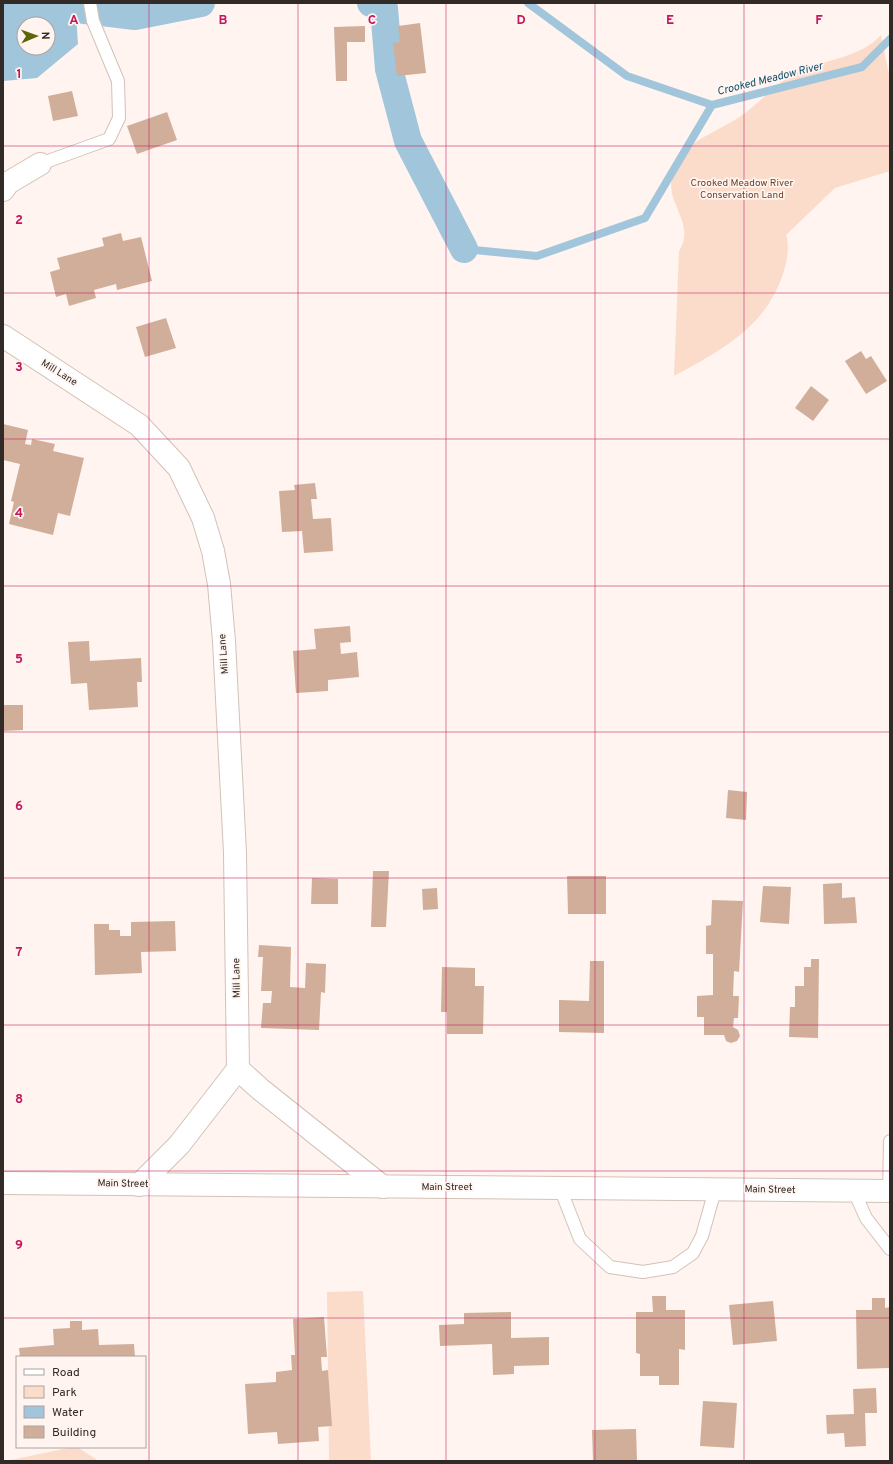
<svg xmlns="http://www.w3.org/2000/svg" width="893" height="1464" font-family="Overpass,sans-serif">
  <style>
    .green { fill: #fbdccb }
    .water { fill: #a1c5db; fill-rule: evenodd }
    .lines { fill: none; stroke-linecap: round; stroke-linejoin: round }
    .stream { stroke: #a1c5db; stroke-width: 8 }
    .canal { stroke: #a1c5db; stroke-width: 28 }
    .building { fill: #d1ae9a }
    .lane-casing { stroke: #d2c2b8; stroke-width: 14 }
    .street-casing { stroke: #d2c2b8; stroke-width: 24 }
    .secondary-casing { stroke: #d2c2b8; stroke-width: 24 }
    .lane { stroke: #fff; stroke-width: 12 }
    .street { stroke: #fff; stroke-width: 22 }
    .secondary { stroke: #fff; stroke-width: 22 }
    .grid { fill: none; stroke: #c2185b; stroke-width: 1; stroke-opacity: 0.55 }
    .labels { text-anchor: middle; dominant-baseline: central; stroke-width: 3.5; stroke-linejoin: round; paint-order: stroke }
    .park-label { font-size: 10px; fill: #724225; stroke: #fff4ef }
    .street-label { font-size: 10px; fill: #312a27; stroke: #fff4ef }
    .water-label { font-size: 11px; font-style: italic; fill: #0e4d6c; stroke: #fff4ef }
    .grid-label { font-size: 13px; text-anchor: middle; font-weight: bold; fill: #c2185b; stroke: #fff4ef; stroke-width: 3.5; stroke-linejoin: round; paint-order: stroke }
  </style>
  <rect width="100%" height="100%" fill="#fff4ef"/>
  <!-- green -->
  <path class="green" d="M881,35L890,79V171L835,188L786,235C790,247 787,261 783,274C765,328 721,350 674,376L679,251C692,230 678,215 672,194C671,188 671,179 672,173C673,169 673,165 675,161C691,139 720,131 742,115C761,102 778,81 799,71C827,59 860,58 881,35Z
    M363,1291L371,1461H329L327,1292Z
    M73,1447H77L99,1461H6Z"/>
  <!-- water -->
  <path class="water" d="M3,3H81L82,13L76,14L78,44L37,78L3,81ZM24,24H48V48H24Z"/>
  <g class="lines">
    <!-- stream -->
    <path class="stream" d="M528,3L627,76L712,105L862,67L890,39
      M464,249L537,256L645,218L712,105"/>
    <!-- canal -->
    <path class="canal" d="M371,3L384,8L389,69L408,141L464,249
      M44,5L135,16L201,3"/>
  </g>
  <!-- building -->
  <path class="building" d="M420,23L426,73L397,76L393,43L400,42L398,26Z
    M365,26V42H347V81H336L334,27Z
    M72,91L78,116L53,121L48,96Z
    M167,112L177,140L137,154L127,126Z
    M121,233L123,241L141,237L152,281L117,290L116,284L94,290L96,298L69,306L66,294L56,297L50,272L60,269L57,258L104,246L102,238Z
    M166,318L176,348L145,357L136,327Z
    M861,351L866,359L871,356L887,381L866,394L845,361Z
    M811,386L829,400L813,421L795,408Z
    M3,424L28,430L25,444L31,445L32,439L55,444L53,451L84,458L70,516L58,513L53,535L9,524L14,502L11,501L20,464L3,460Z
    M315,483L317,499H311L313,519L331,518L333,551L304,553L302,531L282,532L279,491L295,490L294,485Z
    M350,626L351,642L340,643L341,654L357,652L359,677L328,680V691L296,693L293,651L316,649L314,629Z
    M89,641L90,661L141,658L142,682H137L138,707L89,710L87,683L71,684L68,642Z
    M3,705H23V730L3,731Z
    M728,790L747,792L746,820L726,818Z
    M373,871H389L386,927H371Z
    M567,876H606V914H568Z
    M312,878L338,879V904H311Z
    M842,883V898L855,897L857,923L824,924L823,884Z
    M763,886L791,887L789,924L760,922Z
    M437,888L438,909L423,910L422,889Z
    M712,900L743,901L739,972L734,971L733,996H739L738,1018H734L733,1027L738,1030L740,1036L737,1041L731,1043L726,1041L724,1035H704V1017H697V996L713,995V954H706V926L711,925Z
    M175,921L176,951L141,952L142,973L95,975L94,924H109V930H120V936H131V922Z
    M259,945L291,947L290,987L305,988L306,963L326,964L325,993L321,992L319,1030L261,1028L263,1003H271L272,991H261L263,957H258Z
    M811,959H819L818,1038L789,1037L790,1007H795V986H804V967H811Z
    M590,961H604V1033L559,1032V1000L589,1001Z
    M442,967L475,968V986H484L483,1034H447V1012H441Z
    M652,1296H666V1310H685V1350L679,1349V1385H659V1376H640V1354L636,1353V1312H653Z
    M872,1298H885V1308L890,1307L889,1368L857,1369L856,1310H872Z
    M773,1301L777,1341L733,1345L729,1305Z
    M511,1312V1338L549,1337V1365L514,1366V1374L493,1375L492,1344L440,1346L439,1325L464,1324V1313Z
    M324,1317L327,1357H321L322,1371L328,1370L332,1426L318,1427L319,1441L278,1444L277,1432L248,1434L245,1384L276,1382V1372L292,1370L291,1355H295L293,1319Z
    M70,1321H82V1330L98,1329L99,1345L134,1344L135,1357H20L19,1348L54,1345L53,1329L70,1328Z
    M876,1388L877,1413H865L866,1446L845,1447L844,1433L827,1434L826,1415L854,1414L853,1389Z
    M703,1401L737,1403L734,1448L700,1446Z
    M636,1429L637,1461H593L592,1430Z"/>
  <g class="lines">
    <!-- lane casing -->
    <g class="lane-casing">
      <path id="lane" d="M40,164L109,139L119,118L118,81L93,21L90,3
        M560,1188L580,1239L610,1267L643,1272L673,1267L693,1253L702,1236L715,1190
        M854,1191L866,1218L890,1249
        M889,1191L890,1141"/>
    </g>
    <!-- street casing -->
    <g class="street-casing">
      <path id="street" d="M3,190L8,183L40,164
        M3,336L139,425L179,468L203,518L213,551L219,584L224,641L235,853L238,1069L260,1089L383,1187
        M139,1185L179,1145L238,1069"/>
    </g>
    <!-- secondary casing -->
    <g class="secondary-casing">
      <path id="secondary" d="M3,1183L890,1191"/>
    </g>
    <!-- lane -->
    <use href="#lane" class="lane"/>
    <!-- street -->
    <use href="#street" class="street"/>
    <!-- secondary -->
    <use href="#secondary" class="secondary"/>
  </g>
  <!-- grid -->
  <path class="grid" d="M149,3V1461M298,3V1461M446,3V1461M595,3V1461M744,3V1461M3,146H890M3,293H890M3,439H890M3,586H890M3,732H890M3,878H890M3,1025H890M3,1171H890M3,1318H890"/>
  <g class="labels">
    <!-- park labels -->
    <g class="park-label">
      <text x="742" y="183">Crooked Meadow River<tspan x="742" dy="12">Conservation Land</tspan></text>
    </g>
    <!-- street labels -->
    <g class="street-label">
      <text transform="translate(59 373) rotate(32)">Mill Lane</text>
      <text transform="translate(224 654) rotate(-94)">Mill Lane</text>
      <text transform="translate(237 978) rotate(-91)">Mill Lane</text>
      <text transform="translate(123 1184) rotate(1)">Main Street</text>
      <text x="447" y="1187">Main Street</text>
      <text transform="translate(770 1190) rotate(1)">Main Street</text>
    </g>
    <!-- water labels -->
    <g class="water-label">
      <text transform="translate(770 79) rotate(-14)">Crooked Meadow River</text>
    </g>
  </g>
  <g class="grid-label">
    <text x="74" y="24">A</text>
    <text x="223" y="24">B</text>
    <text x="372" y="24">C</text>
    <text x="521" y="24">D</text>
    <text x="670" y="24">E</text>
    <text x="819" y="24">F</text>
    <text x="19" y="78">1</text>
    <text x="19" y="224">2</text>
    <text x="19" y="371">3</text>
    <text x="19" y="517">4</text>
    <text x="19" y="663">5</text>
    <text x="19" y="810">6</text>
    <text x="19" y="956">7</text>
    <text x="19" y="1103">8</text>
    <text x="19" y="1249">9</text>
  </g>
  <!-- border -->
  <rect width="893" height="1464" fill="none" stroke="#312a27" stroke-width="8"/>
  <!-- legend -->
  <rect x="16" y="1356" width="130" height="92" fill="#fff4ef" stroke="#ada39f"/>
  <rect x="24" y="1369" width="20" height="6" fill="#ffffff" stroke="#ada39f"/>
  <text x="52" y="1376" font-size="12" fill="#312a27">Road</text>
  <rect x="24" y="1386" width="20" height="12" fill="#fbdccb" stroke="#ada39f"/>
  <text x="52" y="1396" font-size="12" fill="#312a27">Park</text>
  <rect x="24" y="1406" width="20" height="12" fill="#a1c5db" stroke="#ada39f"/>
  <text x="52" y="1416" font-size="12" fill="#312a27">Water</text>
  <rect x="24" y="1426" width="20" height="12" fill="#d1ae9a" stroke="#ada39f"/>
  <text x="52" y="1436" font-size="12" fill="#312a27">Building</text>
  <!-- north arrow -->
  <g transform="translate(36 36) rotate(88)"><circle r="19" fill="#fff4ef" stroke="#ada39f"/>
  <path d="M0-3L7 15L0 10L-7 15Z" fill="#5c6607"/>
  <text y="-6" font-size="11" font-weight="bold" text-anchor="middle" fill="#312a27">N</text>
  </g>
</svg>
